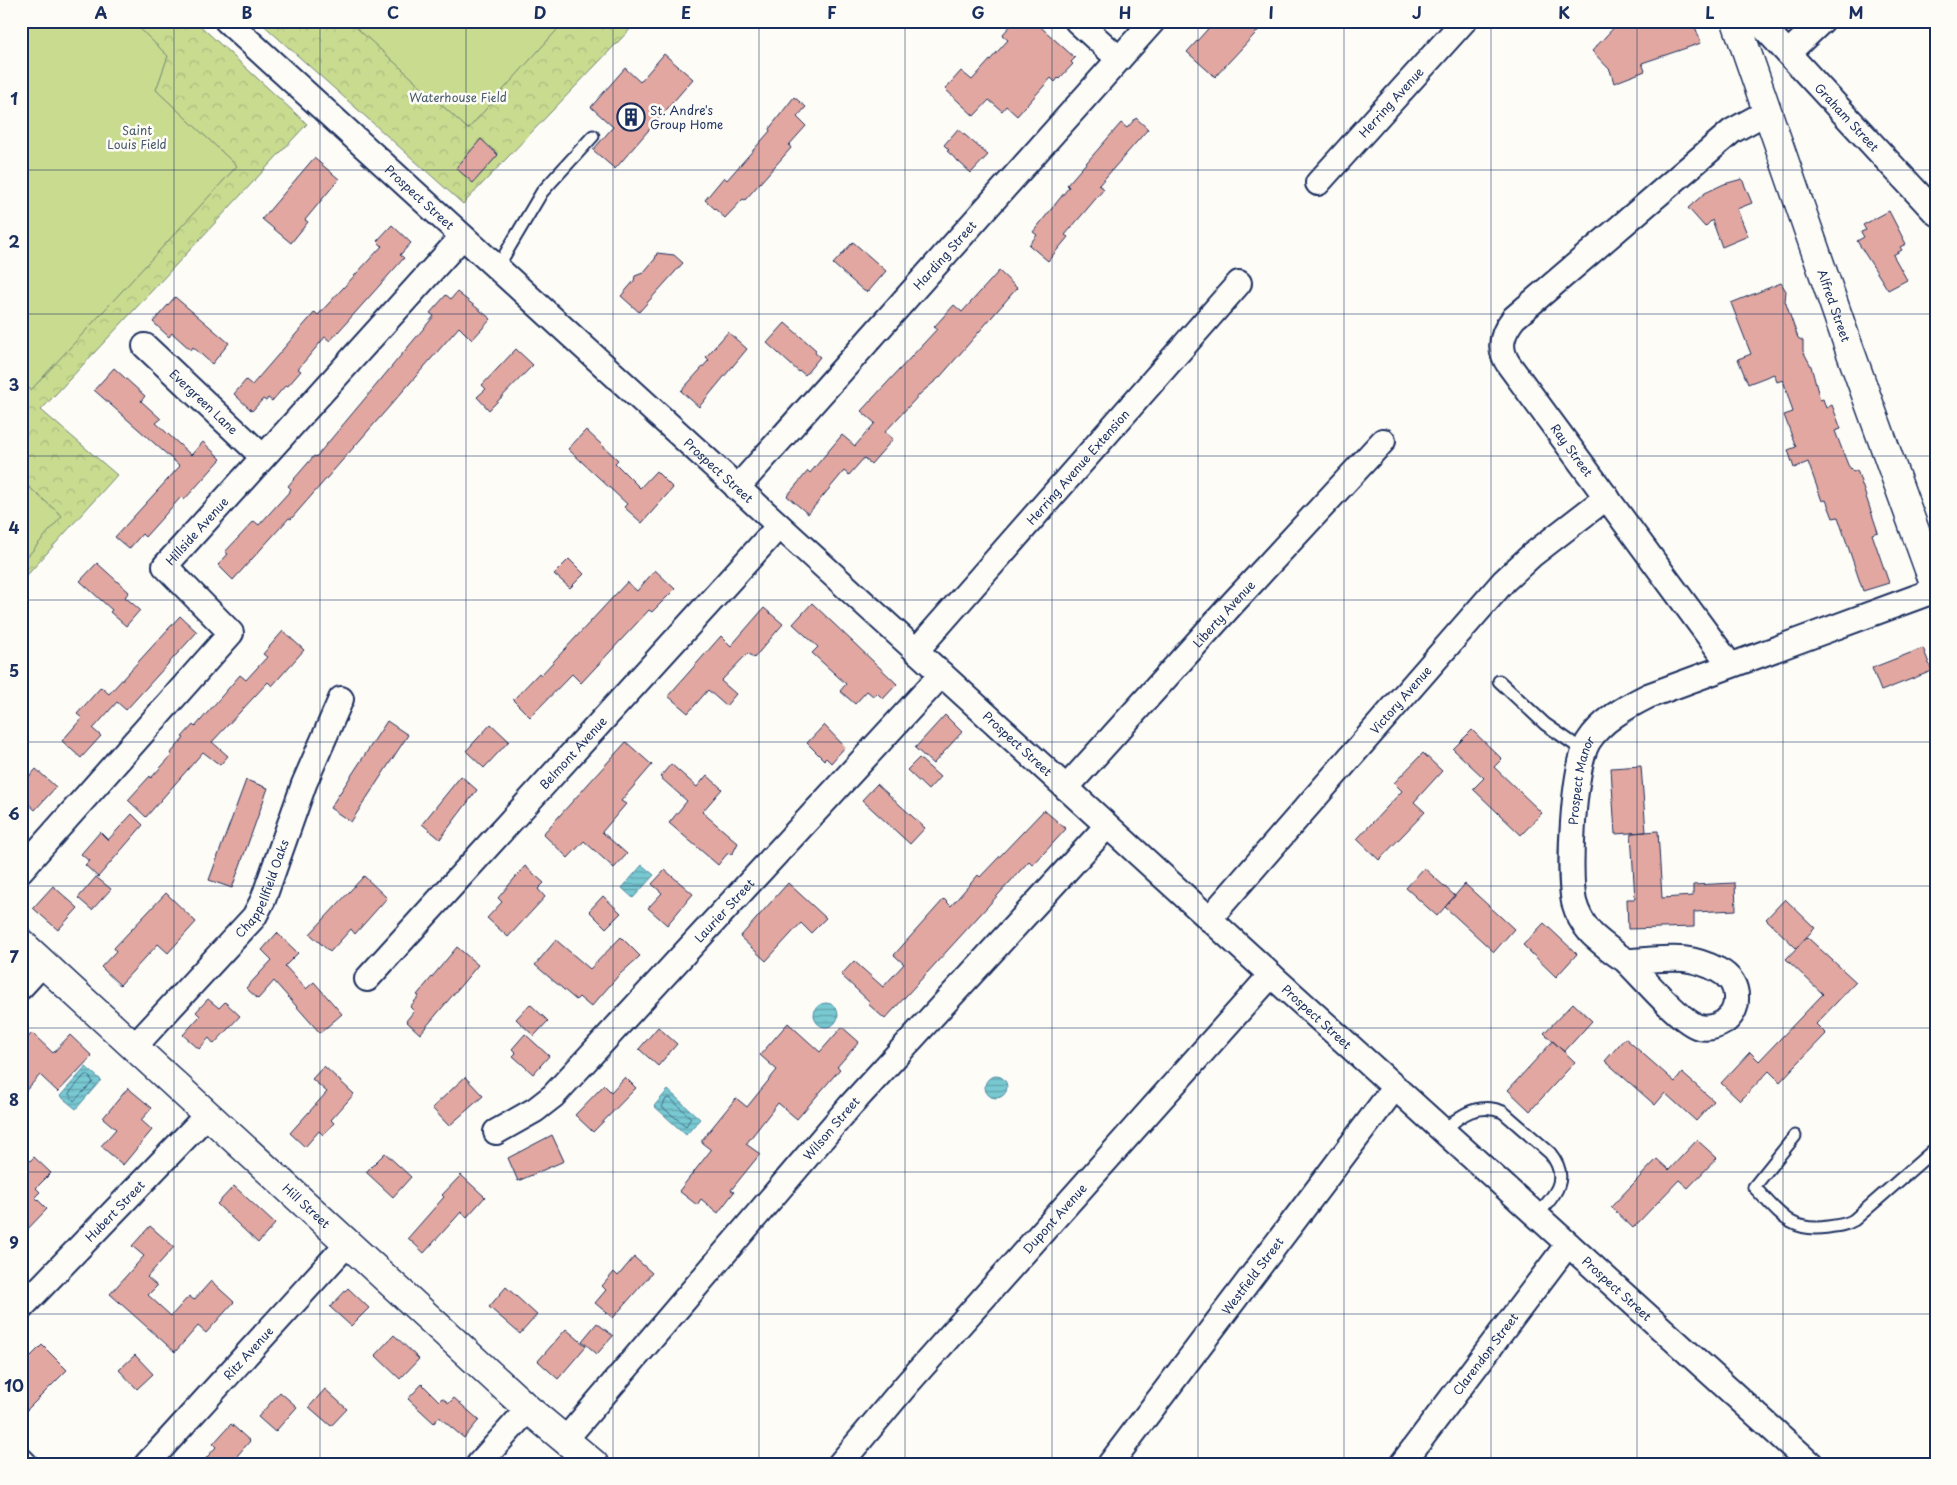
<svg xmlns="http://www.w3.org/2000/svg" width="1957" height="1485" font-family="'Playpen Sans',sans-serif">
  <style>
    .forest { fill: url(#forest-crowns); stroke: #728576 }
    .pitch { fill: #c8db8f; stroke: #728576 }
    .water { fill: url(#water-rules); stroke: #538ba3 }
    .lines { fill: none; stroke-linecap: round; stroke-linejoin: round }
    .shore { stroke: #406d8c; stroke-width: 1 }
    .building { fill: #e1a7a0; stroke: #1b2f5e }
    .lane-casing { stroke: #1b2f5e; stroke-width: 15 }
    .street-casing { stroke: #1b2f5e; stroke-width: 28 }
    .secondary-casing { stroke: #1b2f5e; stroke-width: 31 }
    .lane { stroke: #fdfcf7; stroke-width: 11 }
    .street { stroke: #fdfcf7; stroke-width: 24 }
    .secondary { stroke: #fdfcf7; stroke-width: 28 }
    .grid { fill: none; stroke: #1b2f5e; stroke-width: 1; stroke-opacity: 0.55 }
    .labels { text-anchor: middle; dominant-baseline: central; stroke-width: 5; stroke-linejoin: round; paint-order: stroke }
    .park-label { font-size: 12px; fill: #465a6a; stroke: #fdfcf7 }
    .street-label { font-size: 12px; fill: #1b2f5e; stroke: #fdfcf7 }
    .poi-label { font-size: 12px; fill: #1b2f5e; stroke: #fdfcf7; text-anchor: start }
    .neatline { fill: none; stroke: #1b2f5e; stroke-width: 2 }
    .grid-label { font-size: 16px; text-anchor: middle; font-weight: bold; fill: #1b2f5e }
  </style>
  <defs>
    <pattern id="forest-crowns" width="20" height="18" patternUnits="userSpaceOnUse" patternTransform="scale(1.25)"><rect width="20" height="18" fill="#c8db8f"/><path d="M2 6a3 3 0 1 1 6 0M12 15a3 3 0 1 1 6 0" fill="none" stroke="#abbc7e"/></pattern>
    <pattern id="water-rules" width="6" height="5" patternUnits="userSpaceOnUse" patternTransform="scale(1.25)"><rect width="6" height="5" fill="#78c9d1"/><path d="M0 2.5h6" fill="none" stroke="#62a4ad"/></pattern>
  </defs>
  <rect width="100%" height="100%" fill="#fdfcf7"/>
  <filter id="ink" filterUnits="userSpaceOnUse"><feTurbulence type="fractalNoise" baseFrequency=".02" numOctaves="2"/><feDisplacementMap in="SourceGraphic" scale="10" xChannelSelector="R" yChannelSelector="G"/><feConvolveMatrix kernelMatrix="1 2 1 2 8 2 1 2 1" color-interpolation-filters="sRGB"/></filter>
  <g filter="url(#ink)">
    <!-- forest -->
    <path class="forest" d="M21,21H195L307,124L41,410L117,475L21,582Z
      M259,21H638L463,204Z"/>
    <!-- pitch -->
    <path class="pitch" d="M21,21H132L168,56L156,90L237,166L31,390L21,381Z
      M349,21H565L468,129Z
      M21,480L62,516L21,564Z"/>
    <!-- water -->
    <path class="water" d="M642,865L654,875L633,898L622,888Z
      M814 1015a12 12 0 1 1 24 0a12 12 0 1 1-24 0Z
      M86,1067L101,1080L76,1109L60,1096Z
      M985 1087a11 11 0 1 1 22 0a11 11 0 1 1-22 0Z
      M668,1090L700,1119L686,1135L654,1106Z"/>
    <g class="lines">
      <!-- shore -->
      <path class="shore" d="M85,1075H88L93,1082L74,1101L69,1094Z
        M670,1098L691,1118L686,1126L662,1107L666,1099Z"/>
    </g>
    <!-- building -->
    <path class="building" d="M1015,21H1034L1075,58L1071,62L1073,64L1059,79L1058,78L1055,82L1051,78L1017,116L1006,106L1002,111L989,100L974,116L945,89L961,71L972,80L1008,40L1002,35Z
      M1215,21H1267L1215,77L1187,52Z
      M1620,21H1633L1637,26L1649,21H1693L1701,43L1642,63L1645,71L1614,83L1610,70L1592,51Z
      M664,54L693,79L615,169L593,150L613,127L591,107L625,68L640,82Z
      M794,97L806,107L797,117L806,126L789,145L791,148L745,200L743,199L725,218L705,200L724,177L727,180L770,131L769,129Z
      M1136,118L1148,129L1099,185L1104,189L1065,235L1068,237L1048,261L1029,245L1037,235L1033,232L1069,187L1067,185L1121,123L1127,128Z
      M958,129L988,155L971,173L947,151L949,150L944,145Z
      M481,139L498,155L473,183L456,168Z
      M314,158L339,179L305,220L308,222L291,243L262,219Z
      M1742,179L1752,203L1737,209L1748,236L1722,247L1712,220L1705,227L1688,208L1705,193L1724,184Z
      M1889,211L1906,244L1900,247L1902,250L1893,255L1907,280L1888,290L1857,241L1864,237L1861,232L1866,230L1863,225Z
      M392,225L411,243L400,255L404,258L330,341L325,337L298,369L301,371L288,386L286,385L272,401L268,398L266,401L263,399L252,411L234,394L246,380L252,385L315,312L318,315L382,246L377,241Z
      M853,242L886,271L868,292L864,291L833,264Z
      M657,253L674,255L683,263L639,312L621,296L634,281L635,276L643,273L655,259Z
      M999,271L1017,288L940,377L921,393L885,432L893,439L871,464L864,458L849,475L844,471L808,514L787,496L808,471L810,473L842,435L855,446L875,423L861,411L937,329L934,327L954,305L962,312Z
      M1781,283L1786,291L1785,301L1798,338L1803,341V351L1811,366L1820,400L1823,399L1826,408L1832,405L1841,429L1835,431L1848,465L1853,472L1857,470L1878,532L1872,534L1889,583L1863,591L1838,517L1833,518L1826,500L1822,501L1808,462L1794,468L1788,450L1796,447L1784,415L1793,412L1783,380L1777,382L1774,374L1748,384L1738,359L1751,354L1731,303Z
      M457,292L491,319L472,340L459,327L291,519L289,518L233,580L218,565L228,554L225,552L254,521L259,525L289,492L291,489L288,486L314,456L316,457L434,316L430,313L446,295L451,299Z
      M175,297L229,343L212,364L193,347L191,350L172,333L169,337L153,322Z
      M785,323L816,350L815,353L820,357L805,375L800,371L799,372L767,343Z
      M728,332L747,349L699,407L681,391L709,360L706,357Z
      M516,349L533,365L489,410L477,397L486,389L482,385Z
      M114,368L145,396L141,401L161,419L156,423L191,455L203,442L221,459L184,500L181,497L145,537L142,534L129,549L115,537L180,466L94,390Z
      M586,430L618,460L615,463L640,488L656,471L673,488L642,523L624,507L627,504L568,449Z
      M569,559L584,574L570,588L554,574Z
      M97,563L129,592L125,597L140,610L126,626L110,612L112,610L80,581Z
      M655,570L675,589L652,612L649,610L581,683L572,674L530,717L513,700L539,673L541,675L627,582L637,591Z
      M812,603L897,684L883,699L877,693L873,696L867,691L855,704L840,691L846,684L812,653L818,647L793,624Z
      M764,608L783,624L754,658L748,653L721,681L736,694L726,706L708,690L688,713L668,696L721,636L731,646Z
      M180,616L197,632L126,710L117,702L93,729L101,736L81,758L62,741L82,718L77,714L101,687L109,694Z
      M283,631L304,650L272,686L268,682L212,742L228,756L220,765L203,752L146,817L128,800L150,776L151,778L172,755L170,754L184,738L182,737L193,725L195,727L240,675L246,680L267,657L263,654Z
      M1923,648L1932,671L1881,691L1872,668Z
      M945,715L962,732L933,764L915,748Z
      M387,721L408,735L351,822L330,808Z
      M491,724L509,741L484,768L466,751Z
      M824,725L845,747L831,763L826,758L824,760L807,743Z
      M1472,730L1502,759L1494,767L1542,813L1521,835L1473,789L1484,778L1453,749Z
      M626,742L652,765L621,801L626,804L602,832L627,854L614,868L584,841L568,858L543,834Z
      M1423,753L1442,771L1414,802L1425,812L1379,860L1357,839L1402,791L1394,783Z
      M919,758L940,777L928,790L907,770Z
      M671,764L697,787L707,775L722,789L702,812L738,843L733,853L727,854L718,865L669,823L687,801L660,777Z
      M1641,766L1646,832L1615,834L1611,768Z
      M36,769L56,787L35,810L21,797V786Z
      M461,776L477,790L440,839L422,824Z
      M246,780L268,788L232,888L209,880Z
      M877,784L925,828L910,844L862,800Z
      M1044,810L1066,829L1033,865L1029,861L885,1019L868,1004L870,1002L841,975L854,961L883,987L904,964L894,955L944,899L951,906L978,875L980,877Z
      M132,814L143,825L98,877L85,865L89,861L81,854L100,832L108,840Z
      M1658,831L1662,898L1693,896V885L1735,883L1736,910L1694,912V927L1628,929L1627,899H1635L1631,833Z
      M525,866L544,883L538,889L545,897L508,937L487,918L502,902L498,898Z
      M1424,868L1455,896L1437,916L1406,888Z
      M665,870L693,894L667,925L648,908L662,893L652,884Z
      M364,876L387,898L355,934L351,929L330,952L310,934Z
      M96,877L111,889L92,910L78,898Z
      M788,883L826,918L811,933L801,923L766,961L740,937Z
      M1465,884L1514,929L1494,952L1445,907Z
      M53,886L78,908L58,930L33,908Z
      M166,893L196,922L168,953L158,944L120,985L101,967L116,951L114,948Z
      M603,896L621,913L606,928L589,911Z
      M1785,899L1815,928L1796,948L1766,919Z
      M1544,923L1577,954L1556,977L1523,945Z
      M277,933L298,953L285,966L306,989L314,982L342,1014L320,1033L274,981L258,999L246,988L272,960L262,950Z
      M621,937L640,956L619,975L591,1007L579,997L576,1000L535,965L556,940L590,969Z
      M1807,937L1856,982L1816,1024L1826,1034L1795,1066L1780,1082L1769,1071L1740,1101L1721,1083L1750,1052L1759,1061L1823,994L1786,959Z
      M457,947L478,965L420,1034L406,1021L414,1011L410,1007L419,996L417,995Z
      M208,999L219,1008L225,1002L240,1016L214,1044L209,1038L199,1049L183,1035L200,1016L196,1012Z
      M1573,1003L1592,1021L1564,1052L1544,1033Z
      M530,1004L548,1021L534,1036L516,1019Z
      M788,1023L820,1052L842,1027L859,1042L837,1067L840,1069L797,1119L778,1103L746,1144L760,1154L731,1190L734,1192L718,1213L701,1199L697,1205L679,1191L711,1150L702,1143V1140L736,1098L747,1107L777,1070L760,1055Z
      M658,1027L677,1044L658,1066L639,1049Z
      M32,1033L53,1053L70,1035L92,1056L58,1092L40,1075L21,1096V1045Z
      M525,1034L549,1056L533,1074L513,1056L516,1053L512,1049Z
      M1625,1038L1675,1082L1682,1073L1714,1101L1696,1121L1665,1093L1655,1105L1605,1061Z
      M1553,1041L1575,1062L1530,1111L1508,1090Z
      M324,1066L354,1094L331,1120L334,1123L323,1135L319,1131L305,1147L290,1133L327,1092L312,1079Z
      M465,1077L483,1096L449,1126L432,1108Z
      M625,1077L636,1088L593,1132L575,1115L604,1085L611,1092Z
      M128,1088L152,1108L141,1120L152,1130L123,1165L101,1146L116,1129L103,1118Z
      M552,1135L564,1161L518,1181L508,1158Z
      M1697,1140L1717,1158L1688,1188L1679,1180L1633,1228L1611,1207L1657,1159L1669,1170Z
      M385,1153L411,1177L393,1197L366,1172Z
      M34,1157L51,1173L36,1188L40,1192L35,1197L47,1209L21,1236V1170Z
      M461,1175L485,1197L467,1217L461,1212L424,1253L408,1238L444,1197L442,1195Z
      M234,1186L275,1224L258,1243L217,1204Z
      M150,1226L174,1247L147,1277L157,1286L148,1295L171,1316L189,1296L194,1300L211,1281L234,1302L206,1333L198,1326L175,1352L110,1294L144,1256L132,1246Z
      M634,1257L652,1273L613,1318L595,1303L606,1290L602,1286L614,1272L618,1276Z
      M506,1287L537,1315L520,1334L489,1307Z
      M348,1288L369,1308L351,1326L330,1307Z
      M597,1323L613,1336L597,1354L582,1341Z
      M566,1329L586,1346L558,1379L538,1361Z
      M394,1335L419,1359L400,1379L375,1355Z
      M42,1345L67,1370L21,1416V1366Z
      M135,1355L153,1374L137,1389L119,1370Z
      M422,1384L439,1401L442,1398L449,1403L454,1398L479,1420L464,1438L439,1417L434,1423L408,1399Z
      M325,1389L347,1409L331,1426L309,1407Z
      M280,1392L297,1407L275,1432L258,1417Z
      M231,1424L250,1441L230,1464H201L216,1447L213,1444Z"/>
    <g class="lines">
      <!-- lane casing -->
      <g class="lane-casing">
        <path id="lane" d="M497,268L542,192L593,136
          M1499,681L1545,724L1584,751
          M1444,1131C1460,1114 1479,1102 1503,1112L1550,1153C1571,1179 1555,1195 1536,1216
          M1795,1136L1754,1187C1779,1212 1789,1233 1828,1227C1837,1226 1846,1225 1854,1220L1936,1148"/>
      </g>
      <!-- street casing -->
      <g class="street-casing">
        <g id="street">
          <path id="s1" d="M227,21L1271,975L1811,1464"/>
          <path d="M1077,21L1119,59"/>
          <path id="s2" d="M1758,21L1936,213"/>
          <path d="M1788,53L1822,21"/>
          <path id="s3" d="M1318,183L1464,21"/>
          <path id="s4" d="M145,346L263,457"/>
          <path id="s5" d="M737,488L1153,21"/>
          <path id="s6" d="M916,651L1239,283"/>
          <path d="M1730,665L1509,365C1497,348 1502,333 1514,318L1732,131L1767,112"/>
          <path id="s7" d="M1066,788L1232,604L1383,441"/>
          <path id="s8" d="M21,870L231,633L165,566L462,237"/>
          <path id="s9" d="M1209,919L1504,581L1532,555L1607,497"/>
          <path id="s10" d="M1626,961C1642,976 1680,1022 1699,1027C1708,1029 1716,1027 1724,1022C1731,1017 1736,1009 1736,1000C1737,986 1730,976 1718,970C1692,956 1674,958 1645,960C1640,960 1630,962 1626,960C1621,959 1594,937 1590,932C1583,924 1577,913 1574,902C1568,872 1573,768 1588,742C1601,721 1626,707 1648,696L1936,590"/>
          <path id="s11" d="M367,979L779,526"/>
          <path d="M21,987L43,963"/>
          <path id="s12" d="M134,1047L254,917L263,900L304,784L341,699"/>
          <path id="s13" d="M496,1132L535,1110L553,1096L942,674"/>
          <path id="s14" d="M21,1308L208,1114"/>
          <path id="s15" d="M565,1440L850,1106L1107,826"/>
          <path d="M21,1460L25,1464"/>
          <path id="s16" d="M147,1464L348,1243"/>
          <path d="M479,1464L528,1409"/>
          <path id="s17" d="M840,1464L907,1384L1271,975"/>
          <path id="s18" d="M1110,1464L1395,1087"/>
          <path id="s19" d="M1402,1464L1568,1244"/>
        </g>
      </g>
      <!-- secondary casing -->
      <g class="secondary-casing">
        <g id="secondary">
          <path id="s20" d="M1736,21L1848,345L1936,589"/>
          <path id="s21" d="M21,943L528,1409L594,1464"/>
        </g>
      </g>
      <!-- lane -->
      <use href="#lane" class="lane"/>
      <!-- street -->
      <use href="#street" class="street"/>
      <!-- secondary -->
      <use href="#secondary" class="secondary"/>
    </g>
  </g>
  <!-- grid -->
  <path class="grid" d="M174,21V1464M320,21V1464M466,21V1464M613,21V1464M759,21V1464M905,21V1464M1052,21V1464M1198,21V1464M1344,21V1464M1491,21V1464M1637,21V1464M1783,21V1464M21,170H1936M21,314H1936M21,456H1936M21,600H1936M21,742H1936M21,886H1936M21,1028H1936M21,1172H1936M21,1314H1936"/>
  <!-- icons -->
  <defs>
    <g id="building-ring" transform="scale(1.4375)"><circle r="9.5" fill="#fdfcf7" stroke="#1b2f5e" stroke-width="1.5"/><path d="M-4-6H4V6H1V3H-1V6H-4ZM-2.5-4.3h1.7v1.8h-1.7ZM.8-4.3h1.7v1.8H.8ZM-2.5-1h1.7V.8h-1.7ZM.8-1h1.7V.8H.8Z" fill="#1b2f5e"/></g>
  </defs>
  <g fill-rule="evenodd">
    <use href="#building-ring" x="631" y="117"/>
  </g>
  <g class="labels">
    <!-- park labels -->
    <g class="park-label">
      <text x="458" y="97">Waterhouse Field</text>
      <text x="137" y="130">Saint<tspan x="137" dy="14">Louis Field</tspan></text>
    </g>
    <!-- street labels -->
    <g class="street-label">
      <text stroke="none"><textPath href="#s3" startOffset="109">Herring Avenue</textPath></text>
      <text stroke="none"><textPath href="#s2" startOffset="131">Graham Street</textPath></text>
      <text stroke="none"><textPath href="#s1" startOffset="261">Prospect Street</textPath></text>
      <text stroke="none"><textPath href="#s5" startOffset="312">Harding Street</textPath></text>
      <text stroke="none"><textPath href="#s20" startOffset="301">Alfred Street</textPath></text>
      <text stroke="none"><textPath href="#s4" startOffset="81">Evergreen Lane</textPath></text>
      <text transform="translate(1572 450) rotate(54)">Ray Street</text>
      <text stroke="none"><textPath href="#s6" startOffset="245">Herring Avenue Extension</textPath></text>
      <text stroke="none"><textPath href="#s1" startOffset="666">Prospect Street</textPath></text>
      <text stroke="none"><textPath href="#s8" startOffset="458">Hillside Avenue</textPath></text>
      <text stroke="none"><textPath href="#s7" startOffset="235">Liberty Avenue</textPath></text>
      <text stroke="none"><textPath href="#s9" startOffset="291">Victory Avenue</textPath></text>
      <text stroke="none"><textPath href="#s1" startOffset="1071">Prospect Street</textPath></text>
      <text stroke="none"><textPath href="#s11" startOffset="306">Belmont Avenue</textPath></text>
      <text stroke="none"><textPath href="#s10" startOffset="485">Prospect Manor</textPath></text>
      <text stroke="none"><textPath href="#s12" startOffset="206">Chappellfield Oaks</textPath></text>
      <text stroke="none"><textPath href="#s13" startOffset="320">Laurier Street</textPath></text>
      <text stroke="none"><textPath href="#s1" startOffset="1476">Prospect Street</textPath></text>
      <text stroke="none"><textPath href="#s15" startOffset="410">Wilson Street</textPath></text>
      <text stroke="none"><textPath href="#s21" startOffset="388">Hill Street</textPath></text>
      <text stroke="none"><textPath href="#s14" startOffset="135">Hubert Street</textPath></text>
      <text stroke="none"><textPath href="#s17" startOffset="326">Dupont Avenue</textPath></text>
      <text stroke="none"><textPath href="#s18" startOffset="236">Westfield Street</textPath></text>
      <text stroke="none"><textPath href="#s1" startOffset="1881">Prospect Street</textPath></text>
      <text stroke="none"><textPath href="#s16" startOffset="150">Ritz Avenue</textPath></text>
      <text stroke="none"><textPath href="#s19" startOffset="138">Clarendon Street</textPath></text>
    </g>
    <!-- poi labels -->
    <g class="poi-label">
      <text x="650" y="110">St. Andre's<tspan x="650" dy="14">Group Home</tspan></text>
    </g>
  </g>
  <!-- margin -->
  <rect width="1957" height="1485" fill="none" stroke="#fdfcf7" stroke-width="55"/>
  <rect x="28" y="28" width="1902" height="1430" class="neatline"/>
  <g class="grid-label">
    <text x="101" y="19">A</text>
    <text x="247" y="19">B</text>
    <text x="393" y="19">C</text>
    <text x="540" y="19">D</text>
    <text x="686" y="19">E</text>
    <text x="832" y="19">F</text>
    <text x="978" y="19">G</text>
    <text x="1125" y="19">H</text>
    <text x="1271" y="19">I</text>
    <text x="1417" y="19">J</text>
    <text x="1564" y="19">K</text>
    <text x="1710" y="19">L</text>
    <text x="1856" y="19">M</text>
    <text x="14" y="105">1</text>
    <text x="14" y="248">2</text>
    <text x="14" y="391">3</text>
    <text x="14" y="534">4</text>
    <text x="14" y="677">5</text>
    <text x="14" y="820">6</text>
    <text x="14" y="963">7</text>
    <text x="14" y="1106">8</text>
    <text x="14" y="1249">9</text>
    <text x="14" y="1392">10</text>
  </g>
</svg>
